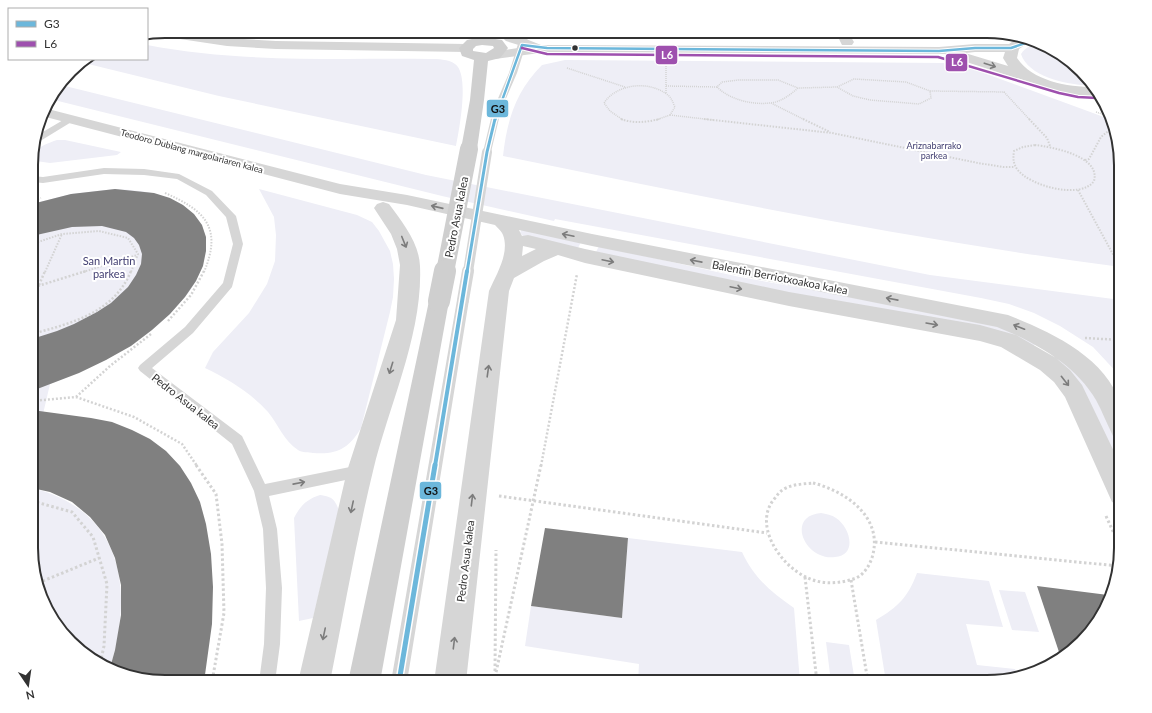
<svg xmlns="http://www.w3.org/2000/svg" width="1152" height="713" font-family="Lato,sans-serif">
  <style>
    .green { fill: #eeeef6 }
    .building { fill: #808080 }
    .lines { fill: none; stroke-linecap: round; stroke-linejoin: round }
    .path-far3 { stroke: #d3d3d3; stroke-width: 1.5; stroke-dasharray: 1 1; stroke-linecap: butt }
    .path-far2 { stroke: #d3d3d3; stroke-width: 2; stroke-dasharray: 1.5 1.5; stroke-linecap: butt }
    .path-far1 { stroke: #d3d3d3; stroke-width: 2.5; stroke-dasharray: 2 2; stroke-linecap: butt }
    .path { stroke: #d3d3d3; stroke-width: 3; stroke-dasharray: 2.5 2.5; stroke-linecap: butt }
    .lane { fill: #d6d6d6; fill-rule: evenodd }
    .street { fill: #d6d6d6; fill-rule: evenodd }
    .secondary { fill: #cfcfcf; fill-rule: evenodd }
    .lane-bridge-far1 { stroke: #d6d6d6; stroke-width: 10 }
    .lane-bridge { stroke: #d6d6d6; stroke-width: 12 }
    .secondary-bridge-far1 { stroke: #cfcfcf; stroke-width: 18 }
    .secondary-bridge { stroke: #cfcfcf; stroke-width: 22 }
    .bus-1-far3-casing { stroke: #fff; stroke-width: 4.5 }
    .bus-1-far2-casing { stroke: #fff; stroke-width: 5.5 }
    .bus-1-far1-casing { stroke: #fff; stroke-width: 7 }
    .bus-1-casing { stroke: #fff; stroke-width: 8 }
    .bus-2-casing { stroke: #fff; stroke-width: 4.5 }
    .bus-1-far3 { stroke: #6cb7db; stroke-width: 2.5 }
    .bus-1-far2 { stroke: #6cb7db; stroke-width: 3 }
    .bus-1-far1 { stroke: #6cb7db; stroke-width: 4 }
    .bus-1 { stroke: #6cb7db; stroke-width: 5 }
    .bus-2 { stroke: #9e50ae; stroke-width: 2.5 }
    .oneway { stroke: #7c7c7c }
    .bus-dot { fill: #323232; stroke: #fff; stroke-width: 1.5 }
    .labels { text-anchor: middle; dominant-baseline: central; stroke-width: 4; stroke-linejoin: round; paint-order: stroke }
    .far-park-label { font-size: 9px; fill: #403d70; stroke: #fff }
    .far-street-label { font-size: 9px; fill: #323232; stroke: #fff }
    .street-label { font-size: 11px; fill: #323232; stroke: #fff }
    .park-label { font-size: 11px; fill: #403d70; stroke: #fff }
    .rim { fill: none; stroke: #323232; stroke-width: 2 }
    .line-badge { stroke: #fff; stroke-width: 1.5 }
    .badge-label { font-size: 11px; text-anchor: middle; font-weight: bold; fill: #fff }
    .pale-badge-label { font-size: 11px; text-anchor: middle; font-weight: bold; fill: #111 }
  </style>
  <rect width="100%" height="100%" fill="#fff"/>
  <!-- green -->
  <path class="green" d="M242,31H469L468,35L463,36L291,34Z
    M1042,44L1061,54L1091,85C1070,86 1028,77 1021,54C1026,46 1033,45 1042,44Z
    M147,45C240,63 336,58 430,59C438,59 448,59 455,64C470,74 459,130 456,146L219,96L80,62L85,59H147Z
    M565,60L943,63L970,68L1093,113L1109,119L1121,156V267C913,240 708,198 503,156C507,120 516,91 542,65Z
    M61,85L426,175L930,275L1121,300V377L1093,347L1060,326L1034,313L1009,304L981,298L555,219L554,221L442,196L50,99Z
    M57,140H65L121,152L117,155L50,163L36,161C30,149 48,143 57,140Z
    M115,189C150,191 180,194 202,225C200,236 199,274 195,282C191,291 183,299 177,306C143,344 97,366 50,384L43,414L32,415V204L71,194Z
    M259,189L357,215L372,222L379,231L390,251L393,264L394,279L393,297L390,312L361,428C349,448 338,455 313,453C309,452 302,453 298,450C284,441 278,424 268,412C251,393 228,379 205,368L213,352L249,313L267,284L275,261L276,235L274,217Z
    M521,230L581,242L577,250L524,237L520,233Z
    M599,246L740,277L981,320L1038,342L1033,346L595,254Z
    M1058,356L1072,367L1097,398L1121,447V474L1053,360Z
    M32,488C123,510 134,590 110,668L91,659L49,615L32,565Z
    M320,495C332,497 334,498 339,510L313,618L299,621L294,518C300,506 307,499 320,495Z
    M821,513C826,514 832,515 836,518C850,527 858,555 835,557C805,561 785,516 821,513Z
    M628,538L742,552C754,578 771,592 794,608L800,682H638L639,664L525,646L531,606L622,618Z
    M917,573L989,581L1003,627L966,624L977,665L1015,669L1017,675L995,682H886L876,620C898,607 908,597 917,573Z
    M999,590L1025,592L1039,632L1012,630Z
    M826,642L849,645L855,682H831Z"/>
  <!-- building -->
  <path class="building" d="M115,189L154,193L170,198L183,205L194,214L202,225L206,237V251L203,266L196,281L185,297L170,314L152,330L131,346L106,360L79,373L32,391V339L57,331L74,324L97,312L111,303L128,287L136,275L141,264L142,254L139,245L134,238L126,232L102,226L72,227L32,236V204L71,194Z
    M32,410L91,418L112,422L132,430L150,439L166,451L180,466L191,483L200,502L206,524L211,554L213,587L212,624L204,682H165L130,677L110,668L115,650L121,615V585L115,558L105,535L90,517L72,502L50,492L32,488Z
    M545,528L628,538L622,618L531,606Z
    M1037,586L1108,595L1098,622L1061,658Z"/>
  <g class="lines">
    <!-- path-far3 -->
    <path class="path-far3" d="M666,66V94
      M567,68L625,87
      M666,86L717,87L722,82L738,80H778L798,88
      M717,87C730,100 753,105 770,103C781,102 790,95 798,88L837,87L853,96L870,100L919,104L931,98L930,91L1005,92
      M837,87L854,79L906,82L930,91
      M1004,92L1030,120
      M771,103L805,120
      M1096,112L1108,116
      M670,115L713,120
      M623,120L610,111L604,103C617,83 651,80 669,96C672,99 673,103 675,107L670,115
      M656,120L670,115"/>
    <!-- path-far2 -->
    <path class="path-far2" d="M621,119C634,124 647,122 660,119
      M704,119L832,133L978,163L1003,167H1014
      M803,119L830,132
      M1029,119L1047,138L1050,146
      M1035,145C1052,147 1101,156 1094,181C1081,200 1029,186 1017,169C1013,163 1013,158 1014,151L1023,147Z
      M1085,160L1089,159L1101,137L1112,128
      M1078,190L1121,269
      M165,193C204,210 223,227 204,272
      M32,201L41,198
      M32,244L62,234L99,231L128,238L138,254L131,272
      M45,272L62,234
      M83,272L137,255"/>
    <!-- path-far1 -->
    <path class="path-far1" d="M39,285L45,271
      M38,286L86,271
      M32,288L38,286L32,301
      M168,321L191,295L204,271
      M32,334C72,323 114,313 131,271
      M1085,338L1121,340
      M76,397L110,366L151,334
      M32,401L76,397L134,417L182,444L197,466
      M541,466L577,274"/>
    <!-- path -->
    <path class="path" d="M196,465L216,494L222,544L224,613L212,682
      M813,483C845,491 882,516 873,554C871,563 865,574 856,578C840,584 821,585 806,577C780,565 752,524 775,498C778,494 781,490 786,488C794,484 804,484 813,483Z
      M499,496L767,533
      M32,501L72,512L93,537L107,584L104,646L100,664
      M1106,516L1121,549
      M875,542L1118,566
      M805,577L817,682
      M851,580L868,682
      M38,583L99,558
      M495,671L496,550
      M481,676L495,677V682
      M495,677L541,465"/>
    <!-- lane -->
    <path class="lane" d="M522,31H530L517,73L501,110L491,152L490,154H484L483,152L493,110L509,73Z
      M70,116L74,119L73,121L37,143H34L36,136Z
      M104,168L144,169L179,174L212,191L236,216L243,244L232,287L193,333L152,368L242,436L265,484L360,465L365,467L367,471L365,475L360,477L269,496L277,529L282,588L280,644L275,682H259L264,644L266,588L263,529L254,491L232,444L140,371L138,368L140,365L185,327L223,283L233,244L226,217L206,195L177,179L144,175L104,174L43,183L32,182V176L43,177Z
      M463,296L467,297L469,300L407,682H391L457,300L459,297Z"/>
    <!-- street -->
    <path class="street" d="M165,31H180L227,38L276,41L466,44L471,45L473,48L471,51L466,52L276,49L227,46L160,36L154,33Z
      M495,31H510L516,35L541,45L939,47L975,44H1009L1016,39L1024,37L1039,43L1025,45L1019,49L1017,58C1032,81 1068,87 1093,87L1101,96C1076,102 1046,86 1023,80C1000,73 977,65 953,58L952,54L547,52L495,59L490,58L488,55L490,52L525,47L506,41ZM975,52H1005L1003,58L1008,66L965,53Z
      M835,31H847L854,42L852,45H842Z
      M44,108L340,184L407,195L592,234L1008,315C1049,331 1106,357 1120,403C1123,411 1121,429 1121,439L1113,436C1107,424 1102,411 1096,400C1078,369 1047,350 1016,335L1056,358L1070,370L1082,385L1121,466V506L1112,502L1065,397L1054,382L1040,370L1001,347L980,341L789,306L585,263L558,255L544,261L514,278L509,291L466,682H434L489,291C496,275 510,253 503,235C502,232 498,228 495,225L407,205L340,194L42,116ZM519,230L592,246L997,327L1016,335L980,325L789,292L585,249L528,235L522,236ZM523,246L536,249L522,256Z
      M383,202L389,204C402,222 419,242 420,266C423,334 389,405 373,471C356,541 344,612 330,682H298L347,471L396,320L400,265L397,249L391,234L374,208L377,204Z"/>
    <!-- secondary -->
    <path class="secondary" d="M482,37L502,40L508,48L500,58L488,61L484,100L477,149L475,152L469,154L463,152L461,149L470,100L474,60L462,56L459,48L467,40ZM482,45L493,46L494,48L486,53L473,51V49L476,46Z
      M439,294L446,296L449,301L380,682H348L429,301L432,296Z"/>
    <!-- lane-bridge-far1 -->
    <path class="lane-bridge-far1" d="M468,272L487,152"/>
    <!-- lane-bridge -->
    <path class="lane-bridge" d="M463,300L468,271"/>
    <!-- secondary-bridge-far1 -->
    <path class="secondary-bridge-far1" d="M445,272L469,149"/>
    <!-- secondary-bridge -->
    <path class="secondary-bridge" d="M439,301L445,271"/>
    <!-- bus-1-far3 casing -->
    <g class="bus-1-far3-casing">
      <path id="bus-1-far3" d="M495,120L522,45L547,48L939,51L975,48H1011L1034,40"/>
    </g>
    <!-- bus-1-far2 casing -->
    <g class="bus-1-far2-casing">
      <path id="bus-1-far2" d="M467,272L487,152L495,119"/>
    </g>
    <!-- bus-1-far1 casing -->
    <g class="bus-1-far1-casing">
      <path id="bus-1-far1" d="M435,466L467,271"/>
    </g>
    <!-- bus-1 casing -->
    <g class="bus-1-casing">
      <path id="bus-1" d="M399,682L435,465"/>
    </g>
    <!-- bus-2 casing -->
    <g class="bus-2-casing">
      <path id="bus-2" d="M522,48L547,54L938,57L1059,93L1078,97L1097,98"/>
    </g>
    <!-- bus-1-far3 -->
    <use href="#bus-1-far3" class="bus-1-far3"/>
    <!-- bus-1-far2 -->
    <use href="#bus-1-far2" class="bus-1-far2"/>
    <!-- bus-1-far1 -->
    <use href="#bus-1-far1" class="bus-1-far1"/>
    <!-- bus-1 -->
    <use href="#bus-1" class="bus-1"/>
    <!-- bus-2 -->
    <use href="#bus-2" class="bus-2"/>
  </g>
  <!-- one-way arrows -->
  <defs><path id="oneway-shaft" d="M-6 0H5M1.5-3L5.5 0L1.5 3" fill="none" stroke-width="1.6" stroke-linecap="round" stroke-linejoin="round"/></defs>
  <g class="oneway">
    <use href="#oneway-shaft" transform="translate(990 65) rotate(18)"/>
    <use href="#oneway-shaft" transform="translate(437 207) rotate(-167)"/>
    <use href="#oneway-shaft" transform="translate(568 235) rotate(-168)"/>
    <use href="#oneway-shaft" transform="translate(404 242) rotate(68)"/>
    <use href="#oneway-shaft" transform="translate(608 261) rotate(12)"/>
    <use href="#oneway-shaft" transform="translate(696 261) rotate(-169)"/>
    <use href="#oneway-shaft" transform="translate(736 288) rotate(12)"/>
    <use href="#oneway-shaft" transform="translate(892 299) rotate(-169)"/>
    <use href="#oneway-shaft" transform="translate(932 324) rotate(10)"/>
    <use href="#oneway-shaft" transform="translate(1019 327) rotate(-158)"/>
    <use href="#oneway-shaft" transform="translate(391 368) rotate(107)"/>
    <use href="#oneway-shaft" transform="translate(488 371) rotate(-82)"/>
    <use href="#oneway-shaft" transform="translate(1065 381) rotate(52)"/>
    <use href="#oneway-shaft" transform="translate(299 483) rotate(-11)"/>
    <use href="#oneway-shaft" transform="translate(472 500) rotate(-83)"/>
    <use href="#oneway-shaft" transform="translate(352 507) rotate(102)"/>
    <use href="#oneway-shaft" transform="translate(324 634) rotate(102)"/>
    <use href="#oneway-shaft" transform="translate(454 643) rotate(-83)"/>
  </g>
  <!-- markers -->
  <circle class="bus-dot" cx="575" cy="48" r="3.5"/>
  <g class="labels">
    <!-- far-park labels -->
    <g class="far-park-label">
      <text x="934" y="145">Ariznabarrako<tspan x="934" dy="10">parkea</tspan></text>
    </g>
    <!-- far-street labels -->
    <g class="far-street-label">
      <text transform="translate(192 151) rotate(15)">Teodoro Dublang margolariaren kalea</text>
    </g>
    <!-- street labels -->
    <g class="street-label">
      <text transform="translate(456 217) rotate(-79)">Pedro Asua kalea</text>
      <text transform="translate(780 277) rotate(11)">Balentin Berriotxoakoa kalea</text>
      <text transform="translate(186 401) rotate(38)">Pedro Asua kalea</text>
      <text transform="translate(465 561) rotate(-83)">Pedro Asua kalea</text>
    </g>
    <!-- park labels -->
    <g class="park-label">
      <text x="109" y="260">San Martin<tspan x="109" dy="13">parkea</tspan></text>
    </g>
  </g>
  <!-- crop -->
  <path d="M0 0H1152V713H0ZM165 38H987A127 127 0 0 1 1114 165V548A127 127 0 0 1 987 675H165A127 127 0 0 1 38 548V165A127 127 0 0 1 165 38Z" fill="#fff" fill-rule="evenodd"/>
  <path class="rim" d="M165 38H987A127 127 0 0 1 1114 165V548A127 127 0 0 1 987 675H165A127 127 0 0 1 38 548V165A127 127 0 0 1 165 38Z"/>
  <g class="line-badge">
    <rect x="655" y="45" width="23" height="20" rx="4" fill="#9e50ae"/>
    <rect x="945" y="53" width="23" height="19" rx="4" fill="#9e50ae"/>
    <rect x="486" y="99" width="23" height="19" rx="4" fill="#6cb7db"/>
    <rect x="419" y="481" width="23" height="19" rx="4" fill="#6cb7db"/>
  </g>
  <g class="badge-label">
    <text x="667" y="59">L6</text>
    <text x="957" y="66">L6</text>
  </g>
  <g class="pale-badge-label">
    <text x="498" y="113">G3</text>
    <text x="431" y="495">G3</text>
  </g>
  <!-- legend -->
  <rect x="8" y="8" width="140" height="52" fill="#ffffff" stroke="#adadad"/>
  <rect x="16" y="21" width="20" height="6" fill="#6cb7db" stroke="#adadad"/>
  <text x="44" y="28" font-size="12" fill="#323232">G3</text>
  <rect x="16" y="41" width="20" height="6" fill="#9e50ae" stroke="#adadad"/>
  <text x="44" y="48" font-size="12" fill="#323232">L6</text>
  <!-- north arrow -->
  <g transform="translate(28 685) rotate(167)" stroke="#ffffff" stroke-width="3" paint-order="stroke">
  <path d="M0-3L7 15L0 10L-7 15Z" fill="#323232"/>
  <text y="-6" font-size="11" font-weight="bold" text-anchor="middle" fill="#323232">N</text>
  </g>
</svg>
